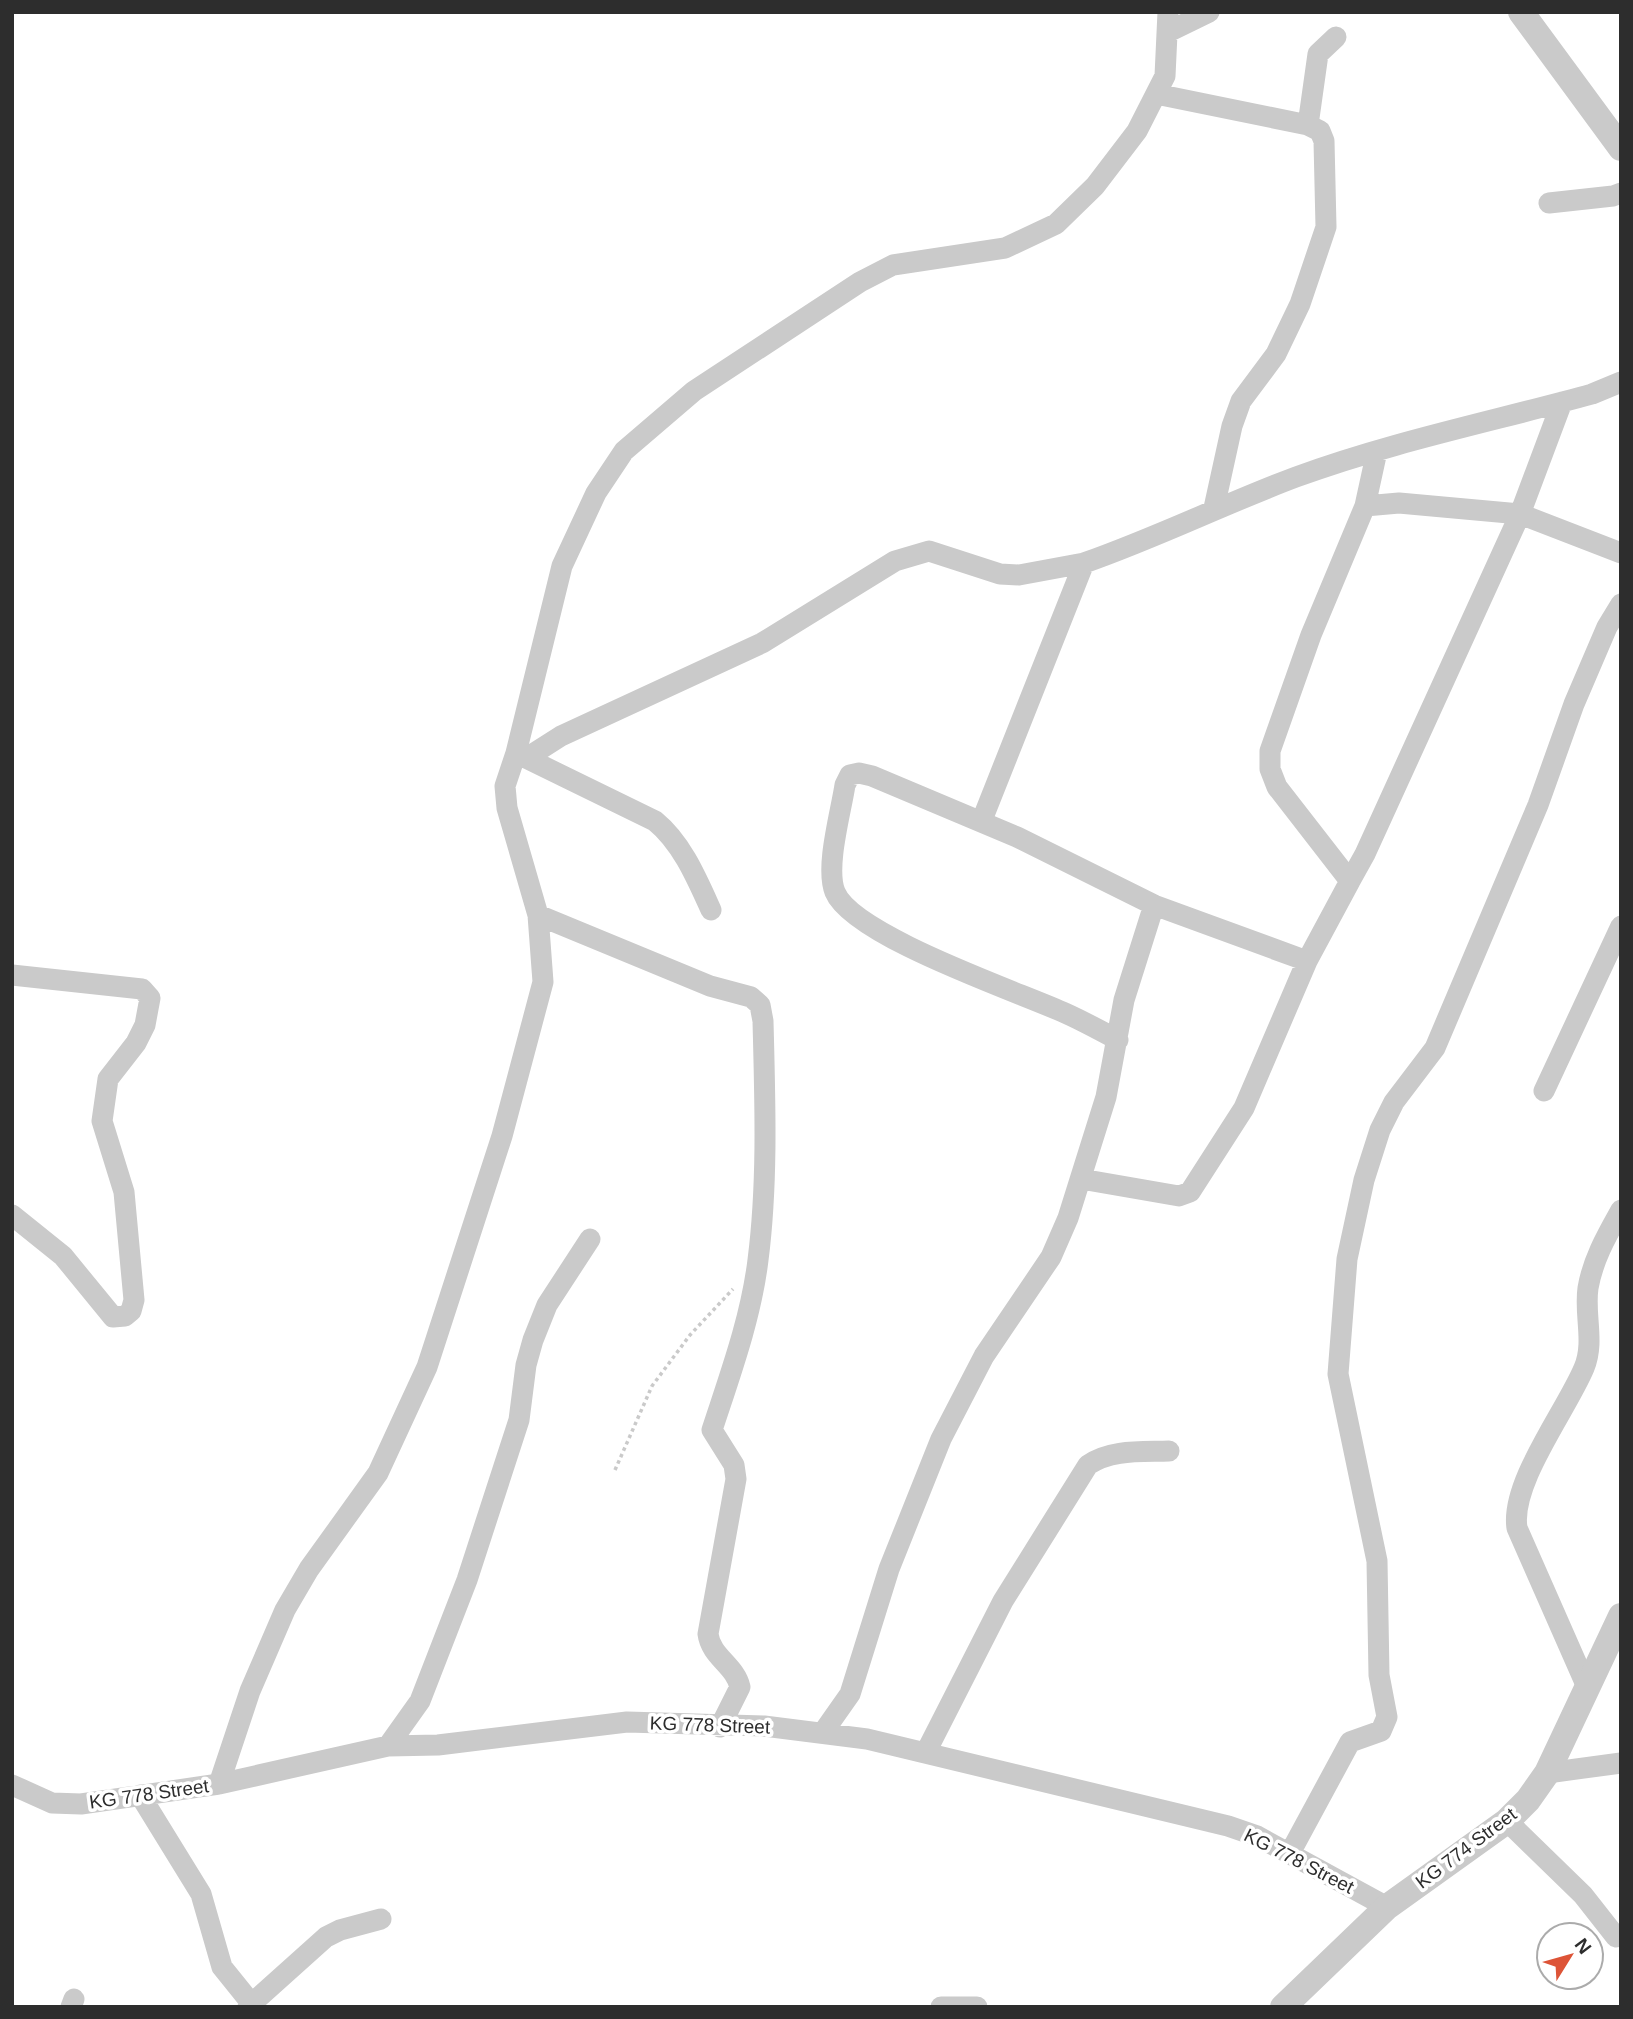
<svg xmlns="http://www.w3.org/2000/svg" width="1633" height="2019" font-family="Helvetica,sans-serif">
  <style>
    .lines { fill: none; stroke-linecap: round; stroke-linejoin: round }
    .path { stroke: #cacaca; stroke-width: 3.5; stroke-dasharray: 3.5 3.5; stroke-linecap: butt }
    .minor { stroke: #cacaca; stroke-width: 21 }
    .tertiary { stroke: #cacaca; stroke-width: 26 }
    .labels { text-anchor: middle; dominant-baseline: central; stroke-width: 7; stroke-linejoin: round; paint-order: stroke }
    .street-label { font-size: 19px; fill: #2d2d2d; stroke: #fff }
  </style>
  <rect width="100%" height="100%" fill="#fff"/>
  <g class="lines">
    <!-- path -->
    <path class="path" d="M615,1470L652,1386L690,1335L733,1289"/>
    <!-- minor -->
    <path class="minor" d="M1168,32L1209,12
      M1156,94L1308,125L1320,131L1324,141L1326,227L1300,304L1276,354L1241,401L1232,426L1214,508
      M1308,125L1318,54L1336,37
      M1549,203L1613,196L1621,193
      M1365,506L1399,503L1520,514L1562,402
      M518,754L655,821C682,843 697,879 711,910
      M528,757L561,736L762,643L895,561L929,551L1000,574L1019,575L1084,563
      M982,820L1084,563C1156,538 1224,504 1296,477C1391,442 1494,421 1592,394L1621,382
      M1350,881L1365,854L1520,514L1621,553
      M1154,905L1307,961L1350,881L1277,787L1270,769V751L1311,635L1365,506L1377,451
      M538,915L710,986L751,997L760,1005L763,1021C765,1100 768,1182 758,1260C751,1318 730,1375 712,1430L734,1465L736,1479L708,1634C711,1657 735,1665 740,1687L720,1727
      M12,975L142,989L150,998L145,1025L136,1043L108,1079L102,1121L124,1192L134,1300L131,1311L125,1316L113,1317L63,1256L12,1215
      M1544,1091L1621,926
      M1081,1179L1179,1196L1190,1192L1244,1108L1307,961
      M1587,1687L1517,1528C1510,1483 1566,1411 1584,1368C1595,1342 1584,1315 1588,1288C1593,1259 1607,1235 1621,1210
      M824,1731L850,1694L889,1569L941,1439L984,1356L1051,1257L1068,1218L1106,1097L1124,1000L1154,905L1017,837L872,776L859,773L850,775L845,785C841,812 825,867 835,892C853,936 1019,992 1065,1013C1083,1021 1101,1031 1118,1040
      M388,1746L420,1701L467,1580L519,1420L526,1365L533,1340L547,1305L590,1239
      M926,1752L1003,1601L1088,1465C1111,1449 1142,1452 1169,1451
      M1547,1773L1621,1763
      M219,1784L250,1691L285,1610L309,1569L378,1473L427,1367L502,1136L543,982L538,915L507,808L505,786L516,753L562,566L596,493L624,451L694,391L860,282L893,265L1005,248L1056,224L1095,186L1137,131L1165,76L1168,12
      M12,1785L52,1803L81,1804L219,1784L388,1746L438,1745L627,1722L764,1726L867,1739L1228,1826L1257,1836L1387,1907
      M140,1795L201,1894L222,1967L251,2003
      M1507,1821L1583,1895L1616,1937
      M1290,1853L1350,1742L1381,1731L1387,1717L1379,1675L1377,1561L1338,1374L1347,1259L1364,1180L1380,1130L1394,1102L1435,1048L1538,805L1574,704L1607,627L1621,604
      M71,2007L74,1999
      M248,2007L326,1937L340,1930L381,1919
      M941,2007H977"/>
    <!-- tertiary -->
    <path class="tertiary" d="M1521,12L1621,148
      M1283,2007L1387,1907L1507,1821L1528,1800L1547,1773L1621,1616"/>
  </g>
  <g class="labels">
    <!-- street labels -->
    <g class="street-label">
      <text transform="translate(710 1725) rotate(2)">KG 778 Street</text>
      <text transform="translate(149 1794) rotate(-8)">KG 778 Street</text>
      <text transform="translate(1466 1848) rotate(-37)">KG 774 Street</text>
      <text transform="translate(1299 1861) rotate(27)">KG 778 Street</text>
    </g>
  </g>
  <!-- border -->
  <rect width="1633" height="2019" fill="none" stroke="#2d2d2d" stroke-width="28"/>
  <!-- north arrow -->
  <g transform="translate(1570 1956) rotate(53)"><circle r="33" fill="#ffffff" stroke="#ababab" stroke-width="2"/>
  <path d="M0-5L12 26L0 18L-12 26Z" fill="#dd5437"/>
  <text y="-10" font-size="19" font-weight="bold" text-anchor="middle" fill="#2d2d2d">N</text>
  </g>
</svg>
